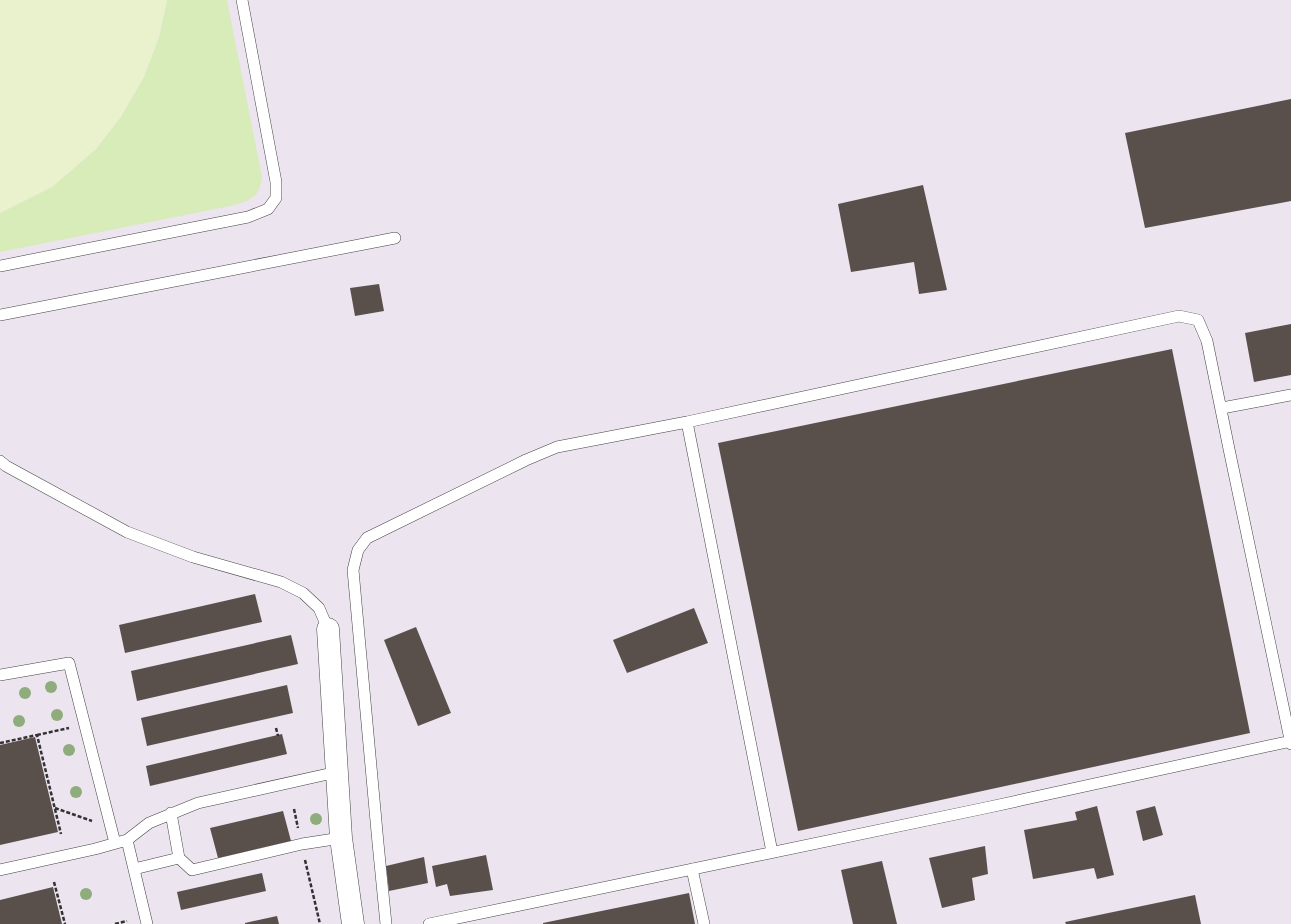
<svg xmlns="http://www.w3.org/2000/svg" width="1291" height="924" font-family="'Noto Serif',serif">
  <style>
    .industrial { fill: #ece4ee }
    .green { fill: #d8ecba }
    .pitch { fill: #e9f2cc }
    .building { fill: #59504c }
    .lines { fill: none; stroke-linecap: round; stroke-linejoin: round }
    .service-casing { stroke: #434343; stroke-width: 12 }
    .minor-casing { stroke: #434343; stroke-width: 23 }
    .path { stroke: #323232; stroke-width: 2.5; stroke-dasharray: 4 2; stroke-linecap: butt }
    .service { stroke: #fff; stroke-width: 11 }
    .minor { stroke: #fff; stroke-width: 22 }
    .tree { fill: #8fac7d }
  </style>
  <rect width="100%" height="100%" fill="#fffbf3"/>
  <!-- industrial -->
  <path class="industrial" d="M0,0H1291V924H0Z"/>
  <!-- green -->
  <path class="green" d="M167,0H227L262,177C259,197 253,199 235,205L0,252V213L52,187L96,149L120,118L144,77L159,37Z"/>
  <!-- pitch -->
  <path class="pitch" d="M0,0H167L159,37L144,77L120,118L96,149L52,187L0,213Z"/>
  <!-- building -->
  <path class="building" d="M1291,99V201L1145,228L1125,133Z
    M923,185L947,290L919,294L914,262L851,272L838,204Z
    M379,284L384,311L355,316L350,288Z
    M1291,324V375L1254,382L1245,333Z
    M1172,349L1250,733L798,831L718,443Z
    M255,594L262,622L125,653L119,625Z
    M694,608L708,643L627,673L613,640Z
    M416,627L451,713L418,726L384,640Z
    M291,635L298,664L137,701L131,671Z
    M287,685L293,713L147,746L141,718Z
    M282,734L287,754L150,786L146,766Z
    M35,737L58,832L0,845V745Z
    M1097,806L1114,875L1097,879L1094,868L1033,879L1024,830L1077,820L1075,812Z
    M1155,806L1163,835L1143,841L1136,811Z
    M283,811L291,841L218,858L210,828Z
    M985,846L988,874L972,878L975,900L942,908L929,858Z
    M486,855L493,890L450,896L447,884L436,887L432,866Z
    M424,857L428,883L389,891L386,866Z
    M882,861L897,924H853L841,870Z
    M262,873L266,891L181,910L177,892Z
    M53,887L62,924H0V900Z
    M689,893L695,924H543V923Z
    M1195,895L1201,924H1066L1065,922Z
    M277,916L279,924H245V923Z"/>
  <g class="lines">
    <!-- service casing -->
    <g class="service-casing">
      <path id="service" d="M0,266L248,217L268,209L276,198V182L242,0
        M0,315L395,238
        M1222,408L1291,395
        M687,422L772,852
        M0,461L6,466L127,532L193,557L281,582L303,593L319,608L328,629
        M0,675L69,663L115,843
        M171,813L179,858L192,870L302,844L341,838
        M127,840L147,924
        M134,869L179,858
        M692,869L704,924
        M0,870L95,849L127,840L149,823L198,803L337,772
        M386,924L378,843L353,570L358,550L367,538L526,460L557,447L687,422L1179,316L1198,320L1207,341L1229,449L1291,744
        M429,924L985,808L1291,741"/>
    </g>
    <!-- minor casing -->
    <g class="minor-casing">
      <path id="minor" d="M328,629L341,838L353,924"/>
    </g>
    <!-- path -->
    <path class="path" d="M276,728L278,736
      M37,735L69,728
      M0,743L37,735L61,834
      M55,808L92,821
      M294,809L298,828
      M305,860L320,924
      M54,882L65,924
      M115,924L127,921"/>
    <!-- service -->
    <use href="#service" class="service"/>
    <!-- minor -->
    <use href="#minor" class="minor"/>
  </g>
  <!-- trees -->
  <g class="tree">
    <circle cx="51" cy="687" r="6"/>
    <circle cx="25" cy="693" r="6"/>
    <circle cx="57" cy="715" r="6"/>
    <circle cx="19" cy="721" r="6"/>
    <circle cx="69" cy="750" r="6"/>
    <circle cx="76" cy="792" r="6"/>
    <circle cx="316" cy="819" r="6"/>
    <circle cx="86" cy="894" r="6"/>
  </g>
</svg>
